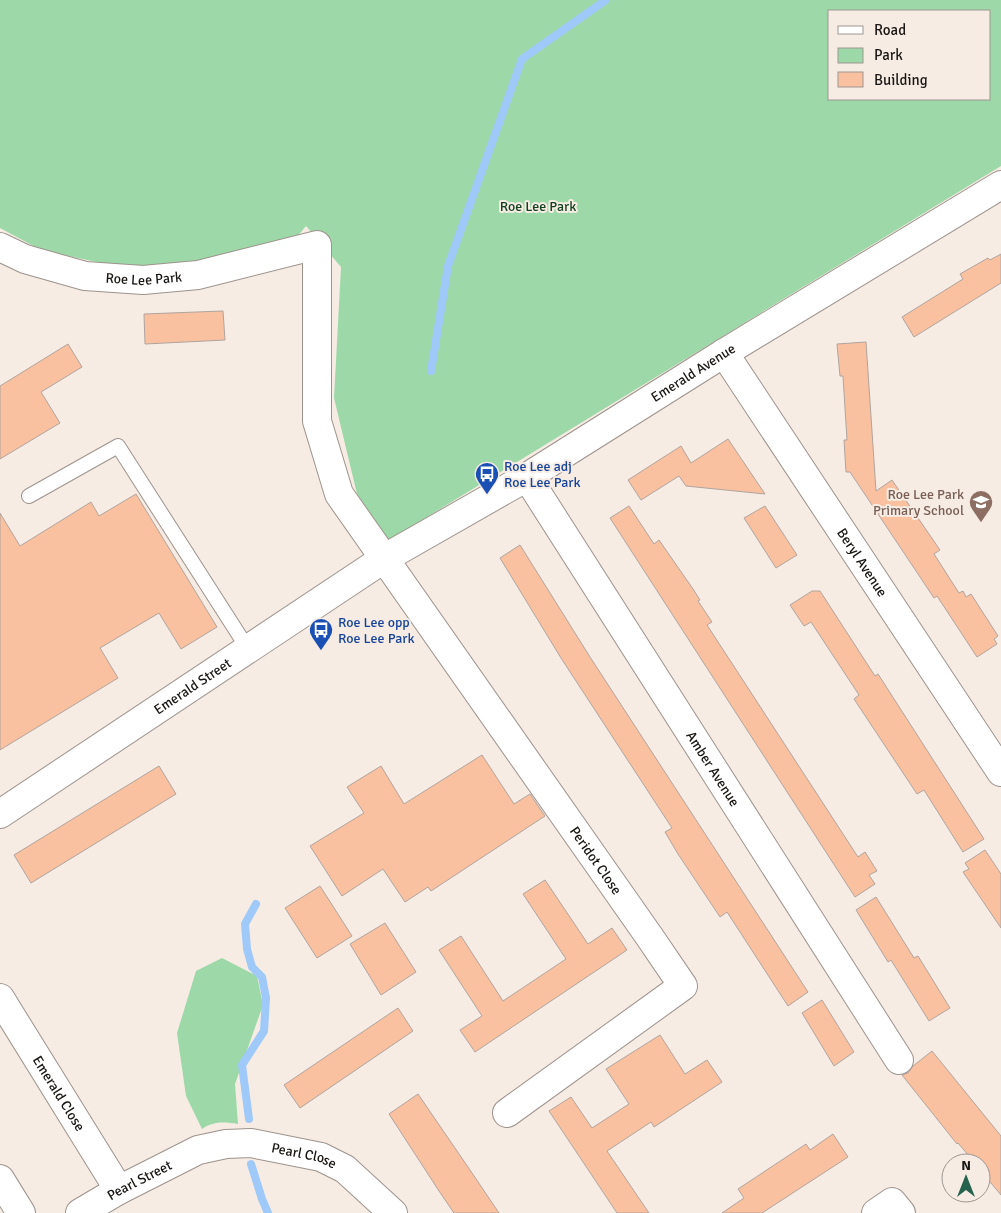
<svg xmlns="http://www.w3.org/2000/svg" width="1001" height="1213" font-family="Signika,sans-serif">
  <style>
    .green { fill: #9dd9a8; fill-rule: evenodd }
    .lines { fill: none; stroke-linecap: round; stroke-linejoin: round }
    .stream { stroke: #9ec9f8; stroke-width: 8 }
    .building { fill: #fac1a0; stroke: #b0a49e }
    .service-casing { stroke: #9d938c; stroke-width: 16 }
    .minor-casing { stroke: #9d938c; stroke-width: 30 }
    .service { stroke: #fff; stroke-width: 14 }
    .minor { stroke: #fff; stroke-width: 28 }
    .labels { text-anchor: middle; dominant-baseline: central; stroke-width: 4; stroke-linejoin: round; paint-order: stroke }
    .park-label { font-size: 14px; fill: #11411f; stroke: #f6ece4 }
    .street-label { font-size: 14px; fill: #191613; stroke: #f6ece4 }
    .transit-label { font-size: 14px; fill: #164399; stroke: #f6ece4; text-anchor: start }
    .education-label { font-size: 14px; fill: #785e54; stroke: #f6ece4; text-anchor: end }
  </style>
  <rect width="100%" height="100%" fill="#f6ece4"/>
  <!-- green -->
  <path class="green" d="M0,0H1001V166L386,542L357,494L334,398L341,267L306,226L291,244L176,271L110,265L41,250L0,228ZM830,11H990V99H830Z
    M222,958L257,976L263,1005L235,1084L238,1124C224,1122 214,1121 202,1129L186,1096L177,1033L196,971Z"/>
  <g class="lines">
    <!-- stream -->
    <path class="stream" d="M431,371L448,266L522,59L606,0
      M249,1119L242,1065L264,1031L266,998L262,977L252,967L247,949L245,924L256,904
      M251,1164L262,1199L268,1213"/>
  </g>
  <!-- building -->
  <path class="building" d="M1001,254V283L914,337L902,317L963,279L960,274L988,258L990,260Z
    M223,311L225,340L145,344L144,314Z
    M866,342L876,491L892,480L940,550L934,554L959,593L963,591L966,597L971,594L998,636L994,639L997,644L977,657L937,596L934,598L850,472H846L844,440H847L843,376H840L837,344Z
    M68,344L82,367L41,392L60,423L0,459V386Z
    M728,439L765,494L686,486L679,476L641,500L628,480L681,446L691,463Z
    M136,494L217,627L181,649L159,613L100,648L118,678L0,750V513L20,546L91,502L99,516Z
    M629,506L654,544L659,540L693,589L700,600L698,601L712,622L707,625L858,857L865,852L877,871L869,875L875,884L855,897L610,518Z
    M765,506L797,555L776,568L744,518Z
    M520,545L590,657L808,992L788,1006L727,912L720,917L678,854L665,832L672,828L561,658L500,558Z
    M812,591H820L875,676L878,674L984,839L963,852L924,790L917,794L854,699L859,695L811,622L804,626L790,605Z
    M482,755L514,804L530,794L545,816L431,891L428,887L405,902L383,869L342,896L310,846L364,813L347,787L381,766L404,804Z
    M159,766L176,794L31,883L14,855Z
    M985,850L1001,874V928L963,872L969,869L965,863Z
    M545,880L588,944L612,928L627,950L475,1052L460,1030L482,1016L439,950L461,936L503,1001L566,959L523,894Z
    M320,886L352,936L317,958L285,908Z
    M876,897L914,958L918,956L950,1008L929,1021L891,960L888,962L856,910Z
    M385,923L416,972L381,995L350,944Z
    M822,1000L854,1052L834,1066L802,1013Z
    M398,1008L413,1031L300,1108L284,1085Z
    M660,1035L685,1074L707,1060L722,1082L654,1127L651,1122L607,1151L649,1213H617L549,1111L571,1097L592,1128L629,1104L606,1069Z
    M932,1051L1001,1136V1195L981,1171V1163H975L958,1143L957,1144L902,1075L908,1073L913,1066Z
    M418,1094L470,1170L499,1213H454L439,1191L389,1114Z
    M833,1134L848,1157L762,1213H722L744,1198L738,1189L806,1144L810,1150Z"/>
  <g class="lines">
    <!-- service casing -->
    <g class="service-casing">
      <path id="service" d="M29,496L118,446L248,649"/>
    </g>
    <!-- minor casing -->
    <g class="minor-casing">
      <g id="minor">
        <path id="s1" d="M0,247L25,259L85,276L143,280L198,275L317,245V421L339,494L649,936L683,986L507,1113"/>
        <path id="s2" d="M724,353L1001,772"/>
        <path id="s3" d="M527,477L899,1060"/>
        <path id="s4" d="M0,814L385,558L527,477L724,353L1001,185"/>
        <path id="s5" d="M0,998L119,1190"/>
        <path d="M0,1179L21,1213"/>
        <path id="s6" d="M80,1213L119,1190L198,1150L226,1144L251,1143L321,1157L345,1169L393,1213"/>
        <path d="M876,1213L892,1202L901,1213"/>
      </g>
    </g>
    <!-- service -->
    <use href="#service" class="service"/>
    <!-- minor -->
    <use href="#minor" class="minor"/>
  </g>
  <!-- icons -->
  <defs>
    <g id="bus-pin" transform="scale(1.25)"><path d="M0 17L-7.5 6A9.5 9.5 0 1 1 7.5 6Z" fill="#1a4fb4" stroke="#f6ece4"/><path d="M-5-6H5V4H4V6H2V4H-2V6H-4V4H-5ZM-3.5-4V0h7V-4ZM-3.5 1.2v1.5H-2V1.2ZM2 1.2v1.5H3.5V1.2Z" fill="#fff"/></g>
    <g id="school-pin" transform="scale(1.25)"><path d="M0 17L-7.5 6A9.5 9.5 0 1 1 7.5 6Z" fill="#8d6e63" stroke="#f6ece4"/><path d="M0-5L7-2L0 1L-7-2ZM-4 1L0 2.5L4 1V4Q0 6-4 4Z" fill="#fff"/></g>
  </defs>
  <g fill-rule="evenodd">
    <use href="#bus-pin" x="487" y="474"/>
    <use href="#school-pin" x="981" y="502"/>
    <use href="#bus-pin" x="321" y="630"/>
  </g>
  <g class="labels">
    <!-- park labels -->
    <g class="park-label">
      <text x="538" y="206">Roe Lee Park</text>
    </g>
    <!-- street labels -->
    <g class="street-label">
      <text stroke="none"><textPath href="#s1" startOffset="149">Roe Lee Park</textPath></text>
      <text stroke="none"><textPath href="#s4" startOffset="822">Emerald Avenue</textPath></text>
      <text stroke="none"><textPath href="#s2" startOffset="251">Beryl Avenue</textPath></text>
      <text stroke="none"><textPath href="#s4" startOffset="231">Emerald Street</textPath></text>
      <text stroke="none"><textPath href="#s3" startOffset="346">Amber Avenue</textPath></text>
      <text stroke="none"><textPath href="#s1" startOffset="1026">Peridot Close</textPath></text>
      <text stroke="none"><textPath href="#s5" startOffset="112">Emerald Close</textPath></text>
      <text stroke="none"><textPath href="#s6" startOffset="242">Pearl Close</textPath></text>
      <text stroke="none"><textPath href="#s6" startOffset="68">Pearl Street</textPath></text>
    </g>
    <!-- transit labels -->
    <g class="transit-label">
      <text x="504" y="466">Roe Lee adj<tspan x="504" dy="16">Roe Lee Park</tspan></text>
      <text x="338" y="622">Roe Lee opp<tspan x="338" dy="16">Roe Lee Park</tspan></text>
    </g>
    <!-- education labels -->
    <g class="education-label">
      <text x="964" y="494">Roe Lee Park<tspan x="964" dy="16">Primary School</tspan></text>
    </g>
  </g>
  <!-- legend -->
  <rect x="828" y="10" width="162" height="90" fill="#f6ece4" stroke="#9e9690"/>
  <rect x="838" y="26" width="25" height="8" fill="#ffffff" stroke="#9e9690"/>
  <text x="874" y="35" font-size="15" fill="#191613">Road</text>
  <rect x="838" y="48" width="25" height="15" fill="#9dd9a8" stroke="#9e9690"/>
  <text x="874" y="60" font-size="15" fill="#191613">Park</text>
  <rect x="838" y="72" width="25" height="15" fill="#fac1a0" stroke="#9e9690"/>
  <text x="874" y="85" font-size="15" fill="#191613">Building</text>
  <!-- north arrow -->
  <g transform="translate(966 1178)"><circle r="24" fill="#f6ece4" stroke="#9e9690"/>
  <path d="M0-4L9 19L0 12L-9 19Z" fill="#26634e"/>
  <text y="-8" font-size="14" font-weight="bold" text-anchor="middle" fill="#191613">N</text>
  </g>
</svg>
